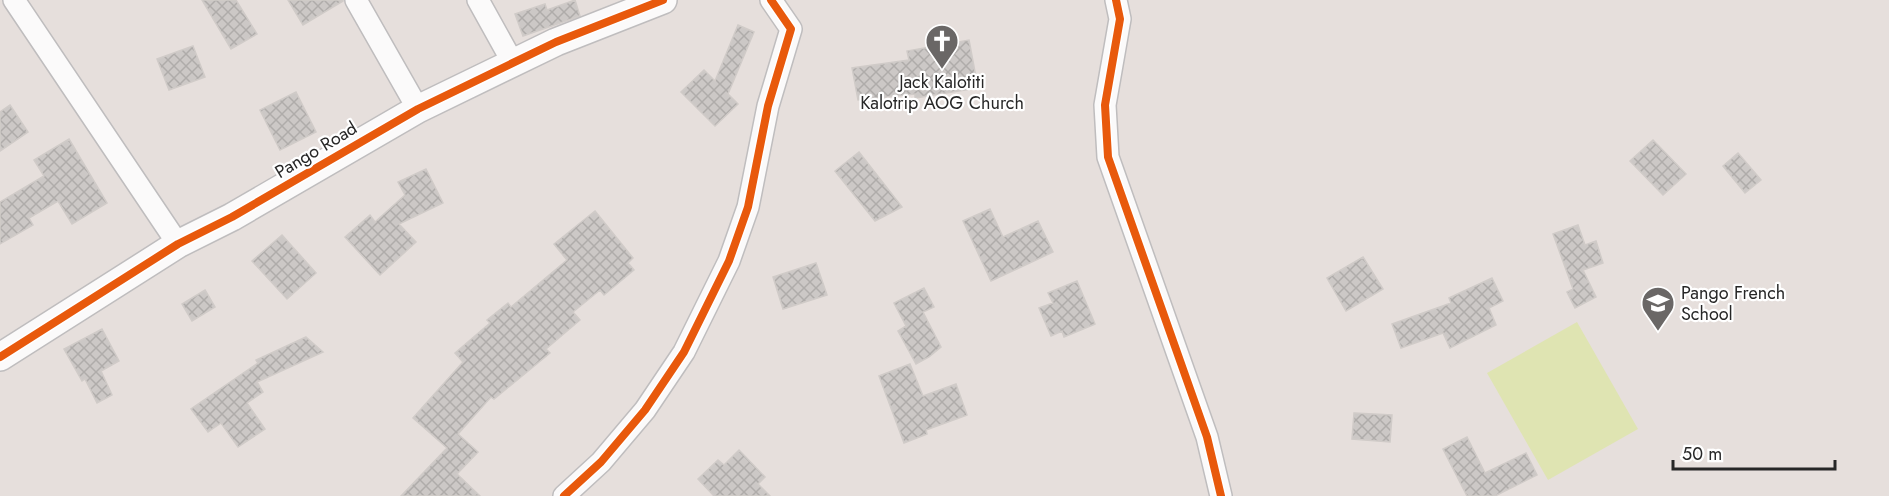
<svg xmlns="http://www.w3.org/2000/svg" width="1889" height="496" font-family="Jost,sans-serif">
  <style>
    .pitch { fill: #dfe4b2 }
    .building { fill: url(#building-cross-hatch); stroke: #d0cbc8; stroke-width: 1.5 }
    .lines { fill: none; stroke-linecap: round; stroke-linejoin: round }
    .minor-casing { stroke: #bfbdbe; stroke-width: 24 }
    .tertiary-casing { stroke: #bfbdbe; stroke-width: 30 }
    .minor { stroke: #fbfafa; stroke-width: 21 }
    .tertiary { stroke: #fbfafa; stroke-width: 27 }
    .cycleway-casing { stroke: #fff; stroke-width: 11 }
    .cycleway { stroke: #e8590c; stroke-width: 8 }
    .labels { text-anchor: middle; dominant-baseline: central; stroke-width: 4.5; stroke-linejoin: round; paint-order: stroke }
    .poi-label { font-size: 18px; fill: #272727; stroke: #fff }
    .street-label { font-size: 18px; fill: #272727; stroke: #fff }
  </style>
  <defs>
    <pattern id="building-cross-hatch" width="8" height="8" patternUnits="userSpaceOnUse" patternTransform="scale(1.5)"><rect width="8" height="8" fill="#ccc8c6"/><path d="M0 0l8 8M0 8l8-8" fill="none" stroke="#afacaa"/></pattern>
  </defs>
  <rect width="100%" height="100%" fill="#e6dfdc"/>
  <!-- pitch -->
  <path class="pitch" d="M1577,322L1638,429L1548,480L1487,373Z"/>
  <!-- building -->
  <path class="building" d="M202,0H236L257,34L231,49Z
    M288,0H343V1L303,25Z
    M575,0L580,16L523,36L515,14L545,4L547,10Z
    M738,25L754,32L728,94L738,104L715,126L681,92L704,70L715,81Z
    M969,40L978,88L915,98V94L858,100L852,68L909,60L907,51Z
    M193,46L205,77L169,90L157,59Z
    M296,92L316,132L280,150L260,110Z
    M10,105L28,132L0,151V112Z
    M69,139L107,203L72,224L58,201L29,218L33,225L0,244V202L44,176L34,160Z
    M1653,140L1686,174L1663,195L1630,161Z
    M859,152L902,207L875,221L835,171Z
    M1738,153L1761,180L1745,193L1723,166Z
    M426,169L443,203L399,224L416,242L380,275L345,237L370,215L375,222L405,195L398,182Z
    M990,209L1003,237L1038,221L1053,252L991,281L963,221Z
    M595,211L633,258L628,263L634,270L604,295L600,290L573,312L580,320L546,349L550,353L494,399L491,397L458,434L478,452L457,474L480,496H401L447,448L413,418L463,362L455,353L490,323L487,320L508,303L511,307L567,260L554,244Z
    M1578,225L1585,245L1596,241L1603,263L1583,270L1596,297L1575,308L1567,292L1573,289L1553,234Z
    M282,235L316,273L287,299L252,261Z
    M1363,257L1383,289L1346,311L1327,278Z
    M816,263L827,295L783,309L773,277Z
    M1492,278L1503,301L1489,308L1496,325L1450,348L1443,333L1401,348L1392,324L1451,303L1449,298Z
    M1077,281L1095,324L1064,337L1062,331L1051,336L1039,308L1053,303L1048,293Z
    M924,288L934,307L923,312L941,347L929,357L916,364L898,331L906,326L894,303Z
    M205,290L215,307L192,321L182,304Z
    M102,329L119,361L101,371L112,395L97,403L85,379L82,381L64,349Z
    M306,337L323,352L257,382L263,392L247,403L265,429L238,447L221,423L208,432L191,409L258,363L256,360Z
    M910,364L923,396L956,384L967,415L926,430L927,434L904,443L879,376Z
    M1354,413L1392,415L1390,442L1352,439Z
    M1467,437L1485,473L1526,453L1537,475L1495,496H1467L1443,449Z
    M739,450L765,477L758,484L770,496H714L698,479L718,460L724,465Z"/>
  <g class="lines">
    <!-- minor casing -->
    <g class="minor-casing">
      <path id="minor" d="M14,0L178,244
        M356,0L418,109
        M478,0L513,63
        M1116,0L1120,19L1105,105L1108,157L1207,437L1221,496
        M564,496L601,462L645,410L684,352L729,261L748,207L768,106L791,29L771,0"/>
    </g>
    <!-- tertiary casing -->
    <g class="tertiary-casing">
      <path id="tertiary" d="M0,357L178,244L232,217L418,109L556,42L663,0"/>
    </g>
    <!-- minor -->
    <use href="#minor" class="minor"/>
    <!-- tertiary -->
    <use href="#tertiary" class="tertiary"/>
    <!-- cycleway casing -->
    <g class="cycleway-casing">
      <path id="cycleway" d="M1116,0L1120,19L1105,105L1108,157L1207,437L1221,496
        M0,357L178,244L232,217L418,109L556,42L663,0
        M564,496L601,462L645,410L684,352L729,261L748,207L768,106L791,29L771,0"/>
    </g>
    <!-- cycleway -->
    <use href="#cycleway" class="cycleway"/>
  </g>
  <!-- icons -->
  <defs>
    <g id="church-pin" transform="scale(1.725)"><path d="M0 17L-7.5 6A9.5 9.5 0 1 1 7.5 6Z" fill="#6a6766" stroke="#fff"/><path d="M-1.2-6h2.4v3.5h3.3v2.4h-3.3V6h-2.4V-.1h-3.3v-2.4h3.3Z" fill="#fff"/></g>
    <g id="school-pin" transform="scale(1.725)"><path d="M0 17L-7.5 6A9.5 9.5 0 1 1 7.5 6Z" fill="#6a6766" stroke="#fff"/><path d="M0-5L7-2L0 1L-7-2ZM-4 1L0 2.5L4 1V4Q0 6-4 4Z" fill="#fff"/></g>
  </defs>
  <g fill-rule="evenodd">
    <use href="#church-pin" x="942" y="41"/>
    <use href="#school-pin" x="1658" y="303"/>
  </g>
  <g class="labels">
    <!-- poi labels -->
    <g class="poi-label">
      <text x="942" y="82">Jack Kalotiti<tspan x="942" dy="21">Kalotrip AOG Church</tspan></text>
      <text x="1681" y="293" text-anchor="start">Pango French<tspan x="1681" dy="21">School</tspan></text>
    </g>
    <!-- street labels -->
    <g class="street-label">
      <text transform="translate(316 150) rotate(-31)">Pango Road</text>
    </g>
  </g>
  <!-- scale -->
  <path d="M1673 460v9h162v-9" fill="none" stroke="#272727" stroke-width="3"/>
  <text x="1682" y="460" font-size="18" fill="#272727" stroke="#ffffff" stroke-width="4.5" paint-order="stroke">50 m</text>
</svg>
